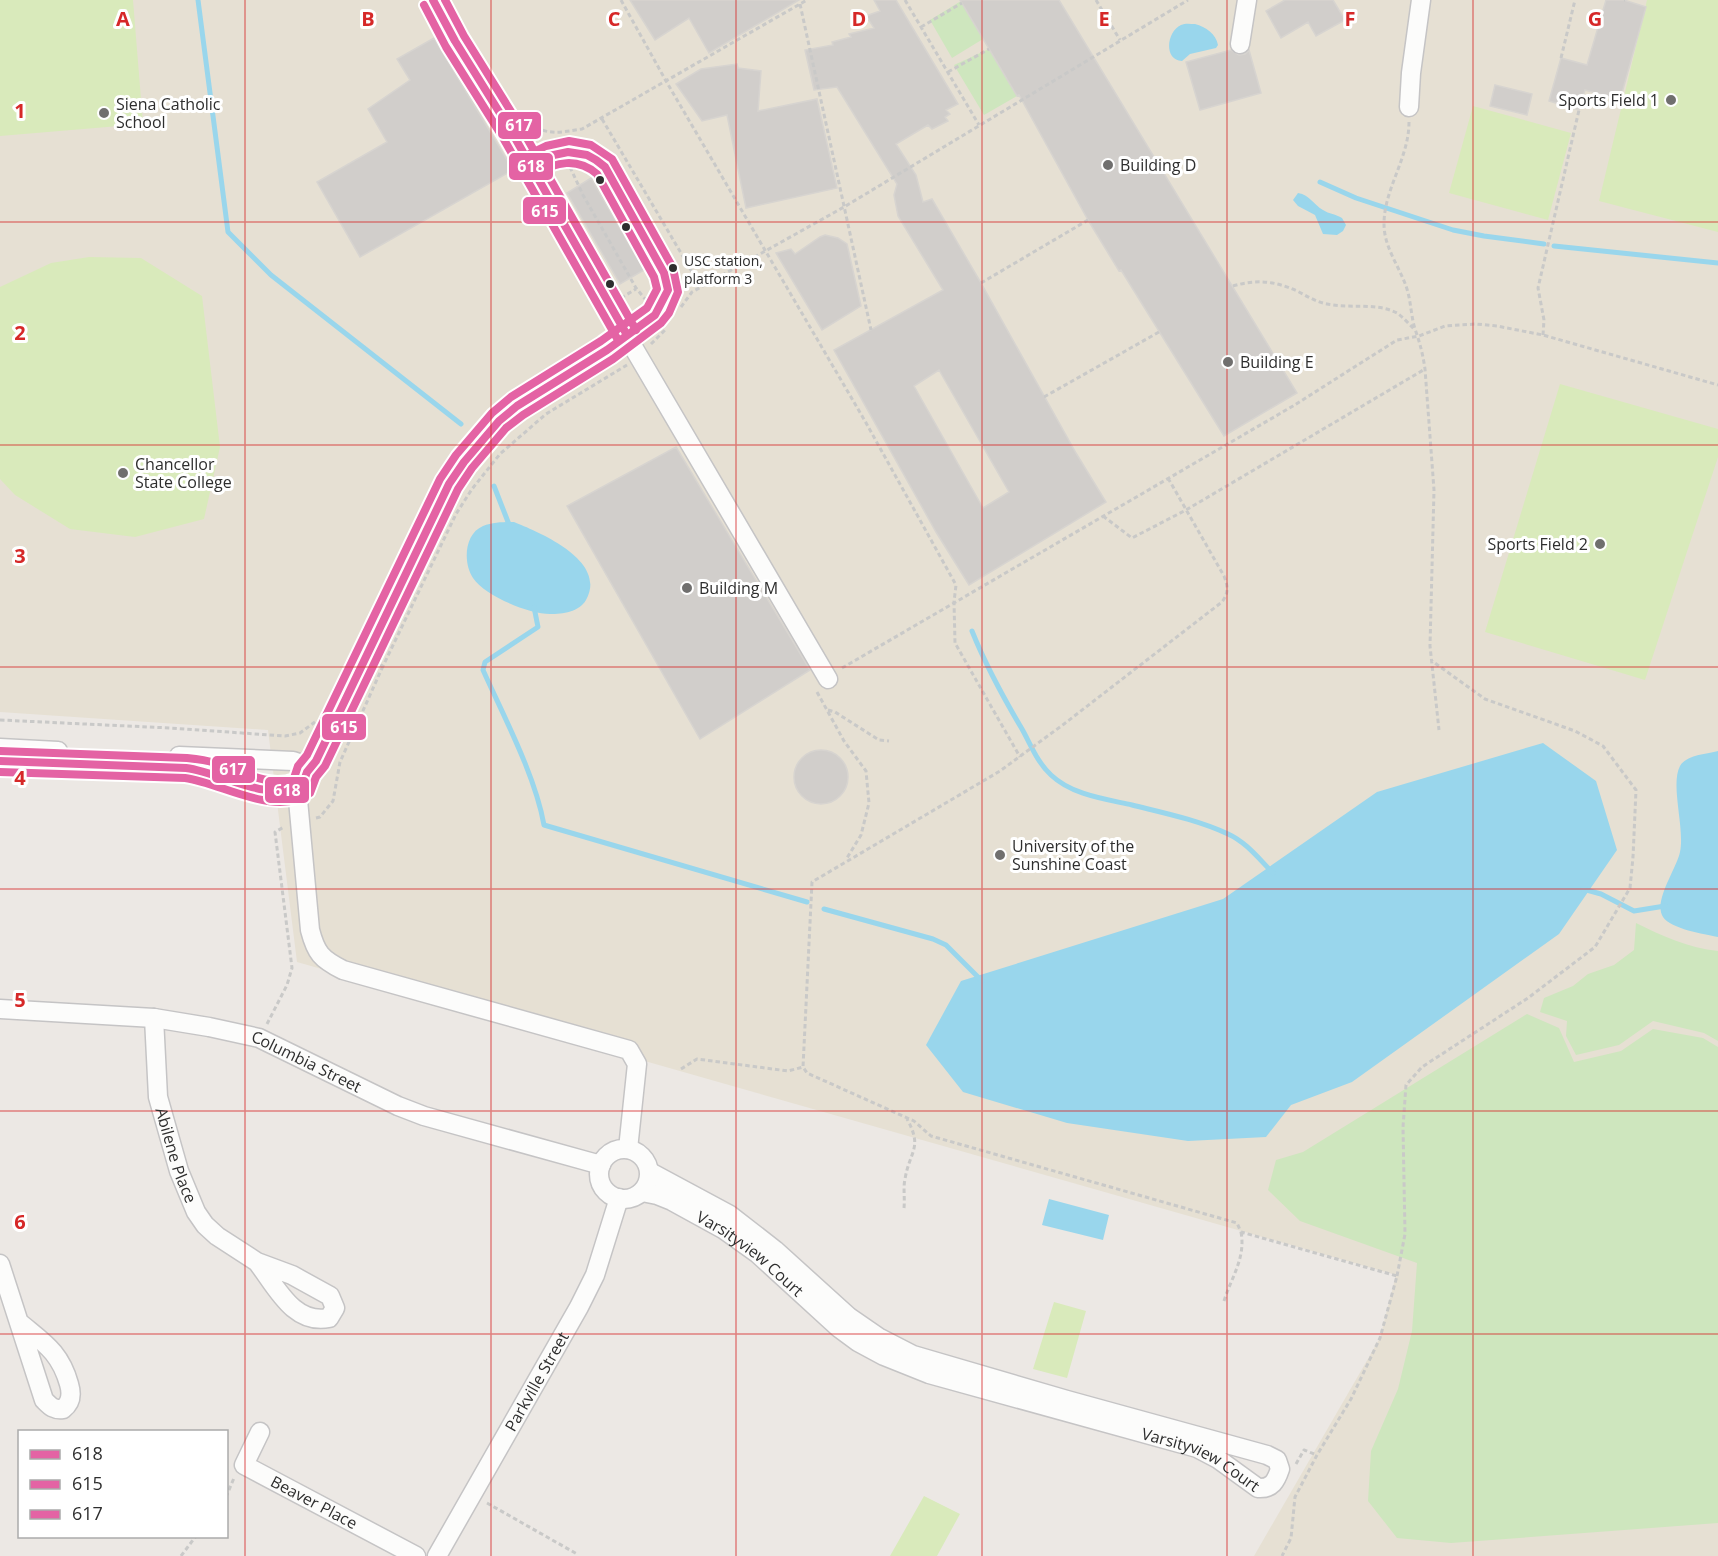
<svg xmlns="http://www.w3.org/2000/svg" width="1718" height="1556" font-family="'Open Sans',sans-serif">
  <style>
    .education { fill: #e6e0d3 }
    .green { fill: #cee6be }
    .pitch { fill: #d9eabb }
    .water { fill: #99d6ec }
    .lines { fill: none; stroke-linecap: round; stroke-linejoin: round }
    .stream { stroke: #99d6ec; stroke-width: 5 }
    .building { fill: #d1cecb; stroke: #d7d4d0; stroke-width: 1.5; fill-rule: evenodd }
    .minor-casing { stroke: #c5c4c5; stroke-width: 21 }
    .path { stroke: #c9c9c8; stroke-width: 3; stroke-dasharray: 4.5 3; stroke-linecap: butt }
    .minor { stroke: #fcfcfb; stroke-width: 18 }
    .bus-1-casing { stroke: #fff; stroke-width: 12 }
    .bus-2-casing { stroke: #fff; stroke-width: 12 }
    .bus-3-casing { stroke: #fff; stroke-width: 12 }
    .bus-1 { stroke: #e463a4; stroke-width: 8 }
    .bus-2 { stroke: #e463a4; stroke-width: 8 }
    .bus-3 { stroke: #e463a4; stroke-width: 8 }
    .grid { fill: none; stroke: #d62828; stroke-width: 1.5; stroke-opacity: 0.55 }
    .poi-dot { fill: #706f6e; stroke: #fff; stroke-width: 2 }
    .bus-dot { fill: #2e2e2e; stroke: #fff; stroke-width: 2 }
    .labels { text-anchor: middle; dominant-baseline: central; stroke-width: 6; stroke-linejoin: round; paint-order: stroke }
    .bus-label { font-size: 14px; fill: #2e2e2e; stroke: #fff; text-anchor: start }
    .poi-label { font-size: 16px; fill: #2e2e2e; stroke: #fff; text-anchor: start }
    .street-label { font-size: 16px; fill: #2e2e2e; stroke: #fff }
    .grid-label { font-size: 20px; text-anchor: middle; font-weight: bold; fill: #d62828; stroke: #fff; stroke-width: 6; stroke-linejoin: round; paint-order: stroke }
    .line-badge { stroke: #fff; stroke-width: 2 }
    .badge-label { font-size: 16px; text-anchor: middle; font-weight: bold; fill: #fff }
  </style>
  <rect width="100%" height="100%" fill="#ece8e4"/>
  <!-- education -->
  <path class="education" d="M0,0H1718V1556H1254L1380,1338L1396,1275L297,962L268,730L0,712Z"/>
  <!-- green -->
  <path class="green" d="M961,1L983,39L952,58L930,20Z
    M989,49L1017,96L984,115L954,65Z
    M1636,923C1662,936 1689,948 1718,951V1041L1704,1033L1653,1021L1619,1045L1576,1055L1566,1036L1567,1021L1540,1012L1544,998L1573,986L1588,974L1614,965L1634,950Z
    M1527,1014L1559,1028L1574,1062L1621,1051L1653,1029L1703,1038L1718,1047V1523L1451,1543L1397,1538L1368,1501L1371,1451L1398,1389L1412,1331L1417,1263L1300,1221L1268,1190L1276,1160L1303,1152Z"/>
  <!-- pitch -->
  <path class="pitch" d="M0,0H133L143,124L0,136Z
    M1647,0H1718V232L1599,201Z
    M1473,106L1571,133L1548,220L1449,193Z
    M89,257L141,258L202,296L220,447L204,519L135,537L70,529L15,495L0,479V287L51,263Z
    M1560,384L1718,429V457L1645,680L1485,632Z
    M1054,1302L1086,1311L1067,1378L1033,1369Z
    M924,1496L960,1514L937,1556H890Z"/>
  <!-- water -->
  <path class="water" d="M1195,24C1206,27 1216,34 1218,45L1216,48L1190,54L1182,61C1163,60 1167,31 1181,25C1185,23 1191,24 1195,24Z
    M1298,193C1310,195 1314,205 1323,210C1329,214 1336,214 1342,218L1346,225L1343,231L1337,235L1323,234L1315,215L1298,206L1293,200Z
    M514,522C541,533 608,561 586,600C579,612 563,614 550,614C529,614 485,596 473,578C463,563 464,534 483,526C493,522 504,522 514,522Z
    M1543,743L1596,781L1617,850L1559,934L1352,1082L1291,1105L1266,1137L1188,1141L1067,1123L963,1092L926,1045L961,981L1223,899L1377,792Z
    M1718,751V937C1704,934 1671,929 1663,917C1653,901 1676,870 1680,852C1685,828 1670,785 1680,766C1686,755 1707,754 1718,751Z
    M1049,1199L1109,1215L1103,1240L1042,1225Z"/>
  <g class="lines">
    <!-- stream -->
    <path class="stream" d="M198,0L228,232L271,275L461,424
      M1320,182L1356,198L1453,230L1484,236L1544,244
      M1554,246L1718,263
      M494,486L510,527
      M534,607L538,627L485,662L483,670C504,717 535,775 544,825L807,902
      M972,631C986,666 1003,697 1022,729C1031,745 1037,762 1051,775C1072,795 1105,799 1132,805C1164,813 1198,820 1228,834C1246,842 1259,859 1273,873
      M1583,889L1601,894L1634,911L1665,906
      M824,909L933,939L946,945L982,981"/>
  </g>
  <!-- building -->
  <path class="building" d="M630,0H799L709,53L689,18L655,40Z
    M874,0H896L958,104L946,110L950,114L945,117L948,121L932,129L928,125L896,144L916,175L923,202L932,199L981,283L1076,453L1106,502L969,585L936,532L834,350L943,290L898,216L894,195L897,184L837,87L814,90L805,50L833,45L832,42L851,37L849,34L874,28L866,16L880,11ZM939,370L1009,492L983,508L914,386Z
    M960,0H1059L1297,393L1224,436L1121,270L1119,271L1088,220L1019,95L1017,96Z
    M1285,0H1333L1345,20L1316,36L1308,22L1281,38L1266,11Z
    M1606,0H1624L1646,7L1620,100L1585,90L1579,110L1549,101L1561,58L1587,65Z
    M434,38L513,170L360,257L317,182L387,142L368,109L410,80L397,59Z
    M1231,50L1239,55L1245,54L1249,50L1261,93L1200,110L1186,62Z
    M737,64L738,68L761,71L758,111L817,99L837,188L746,208L727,115L702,121L676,84L701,69Z
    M1495,85L1532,94L1527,115L1490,106Z
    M591,178L644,270L620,284L567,193Z
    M825,235L838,238L847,244L861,306L822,330L776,253L791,249L795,254L820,237Z
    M676,447L810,670L700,739L567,506Z
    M794 777a27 27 0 1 1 54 0a27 27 0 1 1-54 0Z"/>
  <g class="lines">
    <!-- minor casing -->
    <g class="minor-casing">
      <g id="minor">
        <path d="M433,0L455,41L511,131L602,294L828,679"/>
        <path d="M1240,44L1247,0"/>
        <path d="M1409,107L1411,73L1421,0"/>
        <path d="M0,748L58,751"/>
        <path d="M179,756L293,761L302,764L307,772"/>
        <path d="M0,761L186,768C194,769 202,770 210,772C234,780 278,801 302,786L307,772L316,761L328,736L436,510L449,484L464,462L499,421L517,406L607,350L655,315L660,308L668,290L664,273L605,167C583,144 554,150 530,165"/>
        <path d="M297,789L310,930C316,953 321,959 343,970L629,1050L637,1064L628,1149"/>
        <path id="s1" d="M0,1009L154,1018L209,1027L259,1038L398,1106L424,1116L601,1165"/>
        <path id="s2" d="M154,1018L158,1097L179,1171L196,1212L205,1225L217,1236L257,1262L292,1275L330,1296L335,1308L329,1318C293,1325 276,1286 257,1262"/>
        <circle cx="624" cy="1174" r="25"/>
        <path id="s3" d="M642,1192L657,1195L672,1201L723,1229L758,1254L839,1328L858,1342L884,1356L929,1374L1197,1448L1218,1459L1258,1488C1272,1489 1276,1481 1280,1469L1277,1460L1267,1455L1067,1400L913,1355L878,1337L849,1317L775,1250L730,1215L650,1172"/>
        <path d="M0,1264L44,1400C50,1406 53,1410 63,1409C71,1403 72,1394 69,1384C60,1352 44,1343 20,1323"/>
        <path id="s4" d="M260,1432L244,1465L416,1556"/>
        <path id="s5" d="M437,1556L579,1307L595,1275L619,1198"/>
      </g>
    </g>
    <!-- path -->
    <path class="path" d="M621,0L666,81L865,421L956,585L954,602L955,643L1020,757
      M905,0L979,125
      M1096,0L1120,40
      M1624,0H1625
      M800,4L871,330
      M921,27L962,3
      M1561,58L1575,0
      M948,72L989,49
      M602,119L701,287
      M1409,122C1409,158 1384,189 1384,224C1384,248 1400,267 1407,289C1411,302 1411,316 1415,329C1420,343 1423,355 1425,369L1434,490L1430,646L1439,730
      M524,124L529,121C544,137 562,132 582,129L807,0
      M570,167L583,195L636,288L645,299
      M981,283L1088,220
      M1233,286C1257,279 1275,281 1297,291C1307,296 1316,302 1327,304C1350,309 1376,302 1397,313C1403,317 1409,324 1414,329
      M621,298L636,289
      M681,307L692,292L701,287L844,207L1188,0
      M1543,335L1544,320L1538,288L1579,110
      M651,344L665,330
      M1044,397L1159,332
      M1168,478L1224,576C1228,587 1229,592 1222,602L1064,724L1000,771L812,882L803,1067L807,1073L914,1121L931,1136L1237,1223L1241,1232L1397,1276L1380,1338L1351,1399L1317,1455L1295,1497L1291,1538L1282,1556
      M1103,516L1132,538L1186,510L1425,369
      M380,665L383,666L456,514L472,489L500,454L546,414L627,365
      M842,668L1293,406L1397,340L1419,336L1445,326L1476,324L1497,326L1543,335L1718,385
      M817,692L844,741L866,771L869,803L861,835L847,858
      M828,710L835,712L879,740L889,741
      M0,720L170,728L285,736L300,733L315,722
      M316,818L320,817L333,801L340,762L383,666
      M267,1024L287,985L292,968L275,832L284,827
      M681,1069L697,1059L788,1071L803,1067
      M904,1208C905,1198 903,1188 905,1179C910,1150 923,1148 907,1119
      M1397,1276L1405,1234L1403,1127L1406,1085L1422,1067L1528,998L1595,947L1630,888L1633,857L1636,790L1603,746L1575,731L1485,699L1432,661
      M1224,1301C1231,1278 1246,1258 1241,1232
      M1296,1464L1304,1450L1317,1455
      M226,1497L234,1478
      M487,1503L577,1554
      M181,1556L196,1536"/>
    <!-- minor -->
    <use href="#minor" class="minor"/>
    <!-- bus-1 casing -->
    <g class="bus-1-casing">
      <path id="bus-1" d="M433,0L455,41L511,131L627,335
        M0,761L186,768C224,773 264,802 302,786L307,772L316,761L449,484L464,462L499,421L517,406L607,350L655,315L668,290L664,273L605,167L596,160L587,155L568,152L549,156L530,165"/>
    </g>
    <!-- bus-2 casing -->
    <g class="bus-2-casing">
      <path id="bus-2" d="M424,5L446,47L502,136L618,340
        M0,772L185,778C222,783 276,818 310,793L316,777L325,766L458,489L472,468L506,428L523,415L613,359L661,323L669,313L678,292L673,268L612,159L591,145L569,141L546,146L525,156"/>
    </g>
    <!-- bus-3 casing -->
    <g class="bus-3-casing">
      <path id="bus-3" d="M445,0L464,36L520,126L636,330
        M0,751L187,758C197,759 206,760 215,763C239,770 269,788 294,778L298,766L307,755L440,479L456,455L492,413L511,397L601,341L647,308L657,289L654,277L597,174C577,157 556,162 535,174"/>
    </g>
    <!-- bus-1 -->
    <use href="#bus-1" class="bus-1"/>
    <!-- bus-2 -->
    <use href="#bus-2" class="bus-2"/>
    <!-- bus-3 -->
    <use href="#bus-3" class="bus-3"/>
  </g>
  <!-- grid -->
  <path class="grid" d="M245,0V1556M491,0V1556M736,0V1556M982,0V1556M1227,0V1556M1473,0V1556M0,222H1718M0,445H1718M0,667H1718M0,889H1718M0,1111H1718M0,1334H1718"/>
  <!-- markers -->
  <g class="poi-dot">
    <circle cx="1671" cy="100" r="6"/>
    <circle cx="104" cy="113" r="6"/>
    <circle cx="1108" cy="165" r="6"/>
    <circle cx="1228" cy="362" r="6"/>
    <circle cx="123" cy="473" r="6"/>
    <circle cx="1600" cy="544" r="6"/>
    <circle cx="687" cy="588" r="6"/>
    <circle cx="1000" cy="855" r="6"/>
  </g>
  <g class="bus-dot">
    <circle cx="600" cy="180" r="5"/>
    <circle cx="626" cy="227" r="5"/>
    <circle cx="673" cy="268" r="5"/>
    <circle cx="610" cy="284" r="5"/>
  </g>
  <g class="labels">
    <!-- bus labels -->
    <g class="bus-label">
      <text x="684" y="260">USC station,<tspan x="684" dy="18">platform 3</tspan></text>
    </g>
    <!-- poi labels -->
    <g class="poi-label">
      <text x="1659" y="100" text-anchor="end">Sports Field 1</text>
      <text x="116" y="104">Siena Catholic<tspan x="116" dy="18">School</tspan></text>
      <text x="1120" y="165">Building D</text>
      <text x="1240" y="362">Building E</text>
      <text x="135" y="464">Chancellor<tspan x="135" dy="18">State College</tspan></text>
      <text x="1588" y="544" text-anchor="end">Sports Field 2</text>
      <text x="699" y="588">Building M</text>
      <text x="1012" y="846">University of the<tspan x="1012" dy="18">Sunshine Coast</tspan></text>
    </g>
    <!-- street labels -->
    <g class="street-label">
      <text stroke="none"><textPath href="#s1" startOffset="314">Columbia Street</textPath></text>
      <text stroke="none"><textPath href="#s2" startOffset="140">Abilene Place</textPath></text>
      <text stroke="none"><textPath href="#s3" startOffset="126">Varsityview Court</textPath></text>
      <text stroke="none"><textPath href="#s5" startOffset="201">Parkville Street</textPath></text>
      <text stroke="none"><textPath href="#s3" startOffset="630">Varsityview Court</textPath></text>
      <text stroke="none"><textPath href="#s4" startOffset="116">Beaver Place</textPath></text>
    </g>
  </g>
  <g class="grid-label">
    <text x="123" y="26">A</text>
    <text x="368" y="26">B</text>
    <text x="614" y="26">C</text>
    <text x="859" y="26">D</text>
    <text x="1104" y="26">E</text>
    <text x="1350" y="26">F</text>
    <text x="1595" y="26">G</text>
    <text x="20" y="118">1</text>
    <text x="20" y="340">2</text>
    <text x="20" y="563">3</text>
    <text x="20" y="785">4</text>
    <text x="20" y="1007">5</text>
    <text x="20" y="1229">6</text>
  </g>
  <g class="line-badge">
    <rect x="497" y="111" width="45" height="29" rx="6" fill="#e463a4"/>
    <rect x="508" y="152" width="46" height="29" rx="6" fill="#e463a4"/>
    <rect x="522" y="196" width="45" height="29" rx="6" fill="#e463a4"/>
    <rect x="321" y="713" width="46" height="28" rx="6" fill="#e463a4"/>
    <rect x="211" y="755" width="45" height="29" rx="6" fill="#e463a4"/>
    <rect x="264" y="776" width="46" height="28" rx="6" fill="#e463a4"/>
  </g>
  <g class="badge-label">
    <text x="519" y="131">617</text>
    <text x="531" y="172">618</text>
    <text x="545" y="217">615</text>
    <text x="344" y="733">615</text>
    <text x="233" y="775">617</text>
    <text x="287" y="796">618</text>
  </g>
  <!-- legend -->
  <rect x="18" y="1430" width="210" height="108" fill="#ffffff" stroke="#ababab" stroke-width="1.5"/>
  <rect x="30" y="1450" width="30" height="9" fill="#e463a4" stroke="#ababab" stroke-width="1.5"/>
  <text x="72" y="1460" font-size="18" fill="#2e2e2e">618</text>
  <rect x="30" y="1480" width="30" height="9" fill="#e463a4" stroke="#ababab" stroke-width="1.5"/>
  <text x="72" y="1490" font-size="18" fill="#2e2e2e">615</text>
  <rect x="30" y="1510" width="30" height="9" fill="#e463a4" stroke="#ababab" stroke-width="1.5"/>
  <text x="72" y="1520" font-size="18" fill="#2e2e2e">617</text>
</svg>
